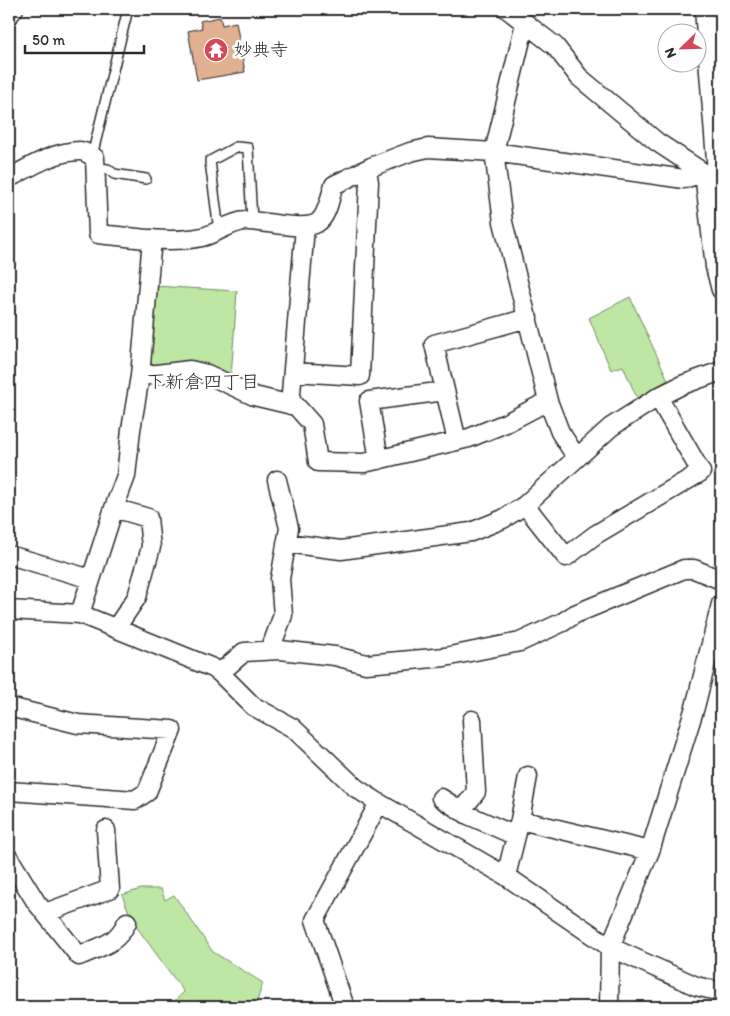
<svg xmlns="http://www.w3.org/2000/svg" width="730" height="1016" font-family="Itim,'Klee One',sans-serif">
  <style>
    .green { fill: #bee7a3; stroke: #748967 }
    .building { fill: #e0b091; stroke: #2b2b2b }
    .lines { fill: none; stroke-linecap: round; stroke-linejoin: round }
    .service-casing { stroke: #2b2b2b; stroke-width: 12 }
    .minor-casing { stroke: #2b2b2b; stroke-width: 21 }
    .service { stroke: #fff; stroke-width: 9 }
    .minor { stroke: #fff; stroke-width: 18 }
    .labels { text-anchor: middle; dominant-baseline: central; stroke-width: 5; stroke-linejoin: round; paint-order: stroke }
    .poi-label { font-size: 18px; fill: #2b2b2b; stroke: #fff; text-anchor: start }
    .neighbourhood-label { font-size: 19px; fill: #2b2b2b; stroke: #fff }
  </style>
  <rect width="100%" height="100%" fill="#fff"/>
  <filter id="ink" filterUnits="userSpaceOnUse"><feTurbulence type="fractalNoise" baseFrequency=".02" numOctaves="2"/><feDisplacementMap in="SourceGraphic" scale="10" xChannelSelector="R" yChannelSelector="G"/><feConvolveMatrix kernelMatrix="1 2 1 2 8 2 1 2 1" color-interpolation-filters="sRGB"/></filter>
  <g filter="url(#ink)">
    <!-- green -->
    <path class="green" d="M154,286L237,291L231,378L154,368L146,364Z
      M630,297L668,380L637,398L623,366L611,370L589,318Z
      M141,889H161L165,900L174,895L213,952L263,983L255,1007H168L184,992L133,922L122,895Z"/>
    <!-- building -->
    <path class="building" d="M220,17L222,25L236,22L245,72L197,80L188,31L202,28L200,21Z"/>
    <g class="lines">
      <!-- service casing -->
      <g class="service-casing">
        <path id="service" d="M92,156L128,9
          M95,168L108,169L114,174L146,179
          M219,231L210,161L236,147L248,148L252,221"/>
      </g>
      <!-- minor casing -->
      <g class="minor-casing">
        <path id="minor" d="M507,9L555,46L579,77L657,142L704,173
          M704,9L717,173
          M9,15L14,9
          M525,23L494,152L503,222L548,401L560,432L577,458
          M704,173L715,267L721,290
          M9,178C30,167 55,151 80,151C85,151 90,155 95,158L98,234C132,237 169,244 202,237C216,234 230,222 245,221C263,220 302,232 317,223C328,216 330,196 334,185L371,167L410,152L428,148L494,152L684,179L704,173H721
          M293,372L360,376L369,182L367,169
          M140,376L190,370L207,374L254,396L296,406L312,424L318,462L364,463L469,438L506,423L548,401
          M290,405L305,227
          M457,441L434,344L528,318
          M379,460L369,401L445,391
          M525,505L566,557L595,535L701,472L658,397
          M114,508L148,518L151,547L137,597L116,628
          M286,543L341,550L471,532L503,519L525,505L611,427L658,397L682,385L721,371
          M9,555L91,579
          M9,610L80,614L213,668L220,673L253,706L293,728L356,788L379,803L506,876L610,947L696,986L721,992
          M80,614L114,508L126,476L131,430L140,376L152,239
          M270,650L283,615L280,579L289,528L277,480
          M220,673L244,652L280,650L335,656L366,664L445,657L520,642L563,622L575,614L684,569H694L721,580
          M9,707L78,724L172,730L147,792L135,800L9,791
          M441,798L468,815L516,836
          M461,811L476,792L472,720
          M520,820L650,851
          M9,858L36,902L79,956C101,946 116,945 127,922
          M506,876L520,820L528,776
          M45,913L110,889L106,830
          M345,1007L315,920L379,803
          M609,1007L610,947L650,851L695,707L721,604"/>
      </g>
      <!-- service -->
      <use href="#service" class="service"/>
      <!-- minor -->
      <use href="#minor" class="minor"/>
    </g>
  </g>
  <!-- icons -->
  <defs>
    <g id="temple-disc" transform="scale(1.25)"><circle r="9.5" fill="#d1495b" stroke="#fff"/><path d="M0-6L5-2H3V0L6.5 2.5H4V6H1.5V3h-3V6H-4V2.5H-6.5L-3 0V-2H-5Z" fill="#fff"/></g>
  </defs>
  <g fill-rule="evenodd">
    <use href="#temple-disc" x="216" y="50"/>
  </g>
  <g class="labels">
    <!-- poi labels -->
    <g class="poi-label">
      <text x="234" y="50">妙典寺</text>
    </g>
    <!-- neighbourhood labels -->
    <g class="neighbourhood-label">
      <text x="203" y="381">下新倉四丁目</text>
    </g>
  </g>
  <!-- margin -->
  <rect width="730" height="1016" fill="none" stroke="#fff" stroke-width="30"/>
  <rect x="15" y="15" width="700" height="986" fill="none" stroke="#2b2b2b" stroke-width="2" filter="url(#ink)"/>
  <!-- north arrow -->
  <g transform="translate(682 48) rotate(247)"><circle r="24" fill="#ffffff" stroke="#aaaaaa"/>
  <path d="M0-4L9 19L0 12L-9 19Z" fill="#d1495b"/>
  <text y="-8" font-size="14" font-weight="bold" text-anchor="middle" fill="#2b2b2b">N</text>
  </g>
  <!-- scale -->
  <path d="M25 45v8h119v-8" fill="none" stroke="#2b2b2b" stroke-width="2.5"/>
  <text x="32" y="45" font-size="15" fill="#2b2b2b" stroke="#ffffff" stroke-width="4" paint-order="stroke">50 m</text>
</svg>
